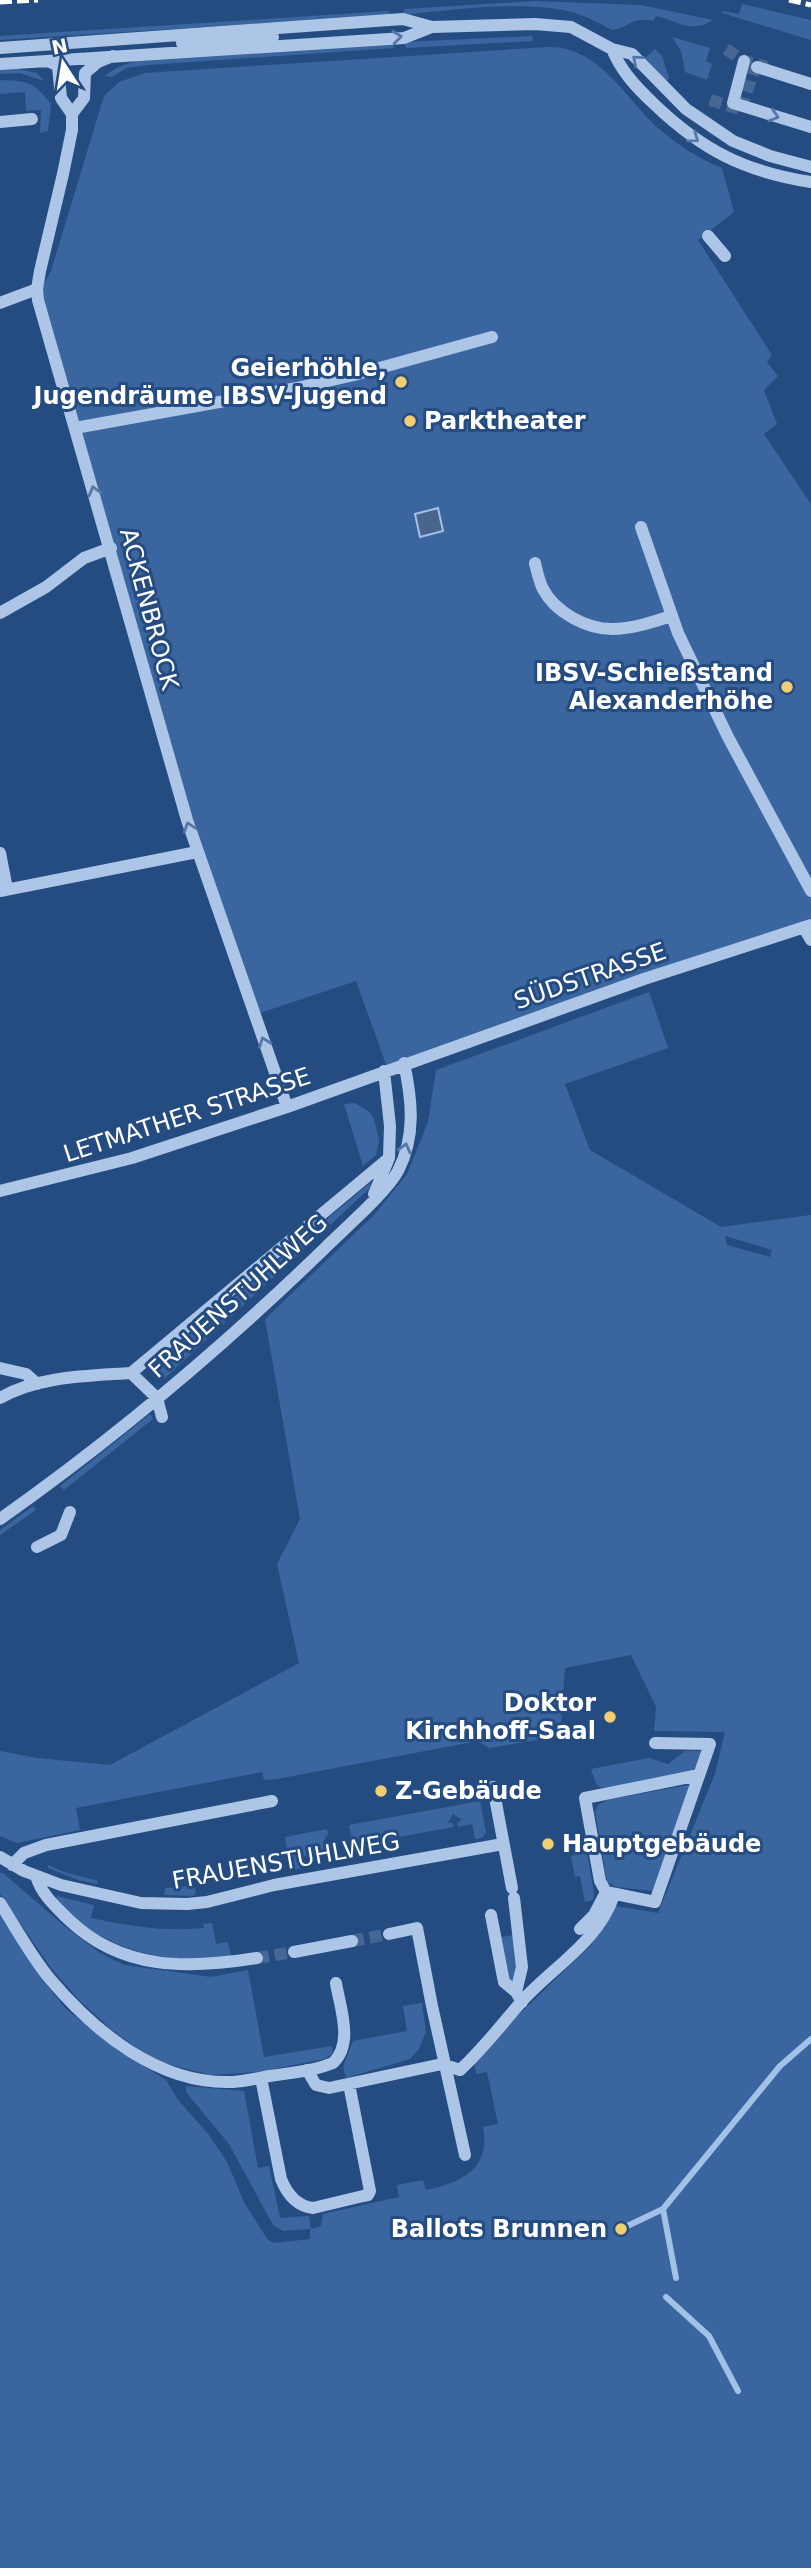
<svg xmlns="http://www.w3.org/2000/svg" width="811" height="2568" font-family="'DejaVu Sans',sans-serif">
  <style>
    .green { fill: #3a659f; fill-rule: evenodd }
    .water { fill: #49658c; stroke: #a1c1e7; stroke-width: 2 }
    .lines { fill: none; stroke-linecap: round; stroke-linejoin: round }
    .stream { stroke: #a1c1e7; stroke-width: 6 }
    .minor-tunnel { stroke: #466794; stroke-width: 12; stroke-dasharray: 12 6; stroke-linecap: butt }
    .minor { stroke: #adc6e7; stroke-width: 12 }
    .rail { stroke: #fff; stroke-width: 5; stroke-dasharray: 12 5; stroke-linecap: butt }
    .oneway { stroke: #5577a5 }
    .poi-dot { fill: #f0ce71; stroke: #254c81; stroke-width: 2.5 }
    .labels { text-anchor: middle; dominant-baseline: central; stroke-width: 6; stroke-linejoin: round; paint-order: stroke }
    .poi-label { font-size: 24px; font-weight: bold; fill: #fff; stroke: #254c81; text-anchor: end }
    .street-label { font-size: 24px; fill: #fff; stroke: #254c81 }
  </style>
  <rect width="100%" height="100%" fill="#254c81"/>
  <!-- green -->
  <path class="green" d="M536,1L641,5L713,20C691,34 679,21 656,16L653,21C632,16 629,28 612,30C599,23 586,16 572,12C522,0 455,10 402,15L405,9Z
    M742,4L811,20V40L722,13V11L739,14Z
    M388,11L391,15L0,40V36Z
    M532,36L533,41L406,48L404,42Z
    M672,37L710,48L706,61L712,64L707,80L685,72L681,51Z
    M393,42L394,48L147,65L127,68L112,77L105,76C118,64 134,62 150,58Z
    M548,47C598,46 626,98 658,128C676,144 699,159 722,168L734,212L698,240L772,355L767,362L778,376L764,390L777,424L764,434L811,504V920L387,1067L356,981L257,1014L192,820L41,289L51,271L104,96L119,82L145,73Z
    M655,49L662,56L669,78L666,82L645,58Z
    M14,68L37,73L44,81L20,73L0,74V69Z
    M0,80C27,81 34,81 51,104L48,131L40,133L41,110L26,111L25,92L0,94Z
    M649,992L668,1048L565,1084L590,1150L721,1227L811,1215V2568H0V1914L43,1980L65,2008L116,2049L166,2080L178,2100L209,2135L227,2162L245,2204L268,2240L274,2243L310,2239V2229L283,2231L273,2225L229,2144L186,2092V2086L244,2091L258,2168L269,2166L280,2218L309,2216L311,2229L321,2226L323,2214L399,2197L397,2185L423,2180L426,2190C461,2182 491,2170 483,2127L498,2124L487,2072L476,2074L474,2062L509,2024L592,1944L616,1906L658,1913L715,1774L725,1732L654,1731L656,1707L631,1655L565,1668L560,1736L489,1748L478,1741L277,1779L264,1780L262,1772L76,1808L80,1830L17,1843L0,1836V1751L37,1758L110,1765L299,1663L277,1564L300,1519L265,1319L375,1214L407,1174L428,1122L436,1070ZM725,1236L772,1250L770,1257L727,1245Z
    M355,1103L370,1112L374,1119L379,1140L376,1155L363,1166L344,1104Z
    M371,1182L370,1188L165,1378L157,1379L153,1376V1366Z
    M150,1414L153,1419L64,1490L60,1486Z
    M33,1506L36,1510L0,1535V1530Z
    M685,1751H703L697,1770L606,1788L600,1787L596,1784L591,1769L649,1758L668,1764Z
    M699,1783L654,1891L616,1887L607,1882L595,1812L598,1805L607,1800Z
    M480,1801L486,1833L482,1838L475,1839L472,1824L458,1827L457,1822L462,1820L453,1814L448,1823H453L454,1827L388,1839L390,1852L380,1853L378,1842L353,1846L349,1825Z
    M327,1829L328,1834L323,1842L332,1851L301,1857L302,1868L290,1870L285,1837Z
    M587,1853L594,1893L593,1900L585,1902L580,1876L575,1877L571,1856Z
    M48,1865L64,1872L98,1881L97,1884L78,1880L48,1868Z
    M0,1873H3L69,1930L100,1953L124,1965L211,1977L248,1970L264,2057L332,2046L333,2053L325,2059L257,2072L211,2075L167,2064L144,2053L112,2030L79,2000L51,1968L0,1894Z
    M194,1886L196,1893L193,1896L164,1895L165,1888Z
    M57,1896L94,1905L91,1918C129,1926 165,1932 204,1928L203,1924L212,1923L216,1944L228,1942L231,1956C191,1962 146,1959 109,1940C89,1931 72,1916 55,1903Z
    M515,1935L517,1971L514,1981L510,1982L501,1937Z
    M422,2003L426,2032L419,2049L410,2059L346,2078L343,2067L353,2041L407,2031L403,2006Z"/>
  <!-- water -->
  <path class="water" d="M438,508L443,531L420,537L415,514Z"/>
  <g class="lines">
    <!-- stream -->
    <path class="stream" d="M663,2209L676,2278
      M621,2229L663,2209L780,2066L811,2039
      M666,2297L709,2336L738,2391"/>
    <!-- minor-tunnel -->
    <path class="minor-tunnel" d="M726,49L744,61L767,67
      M710,100L743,110
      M741,109L756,64
      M352,1941L389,1934
      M257,1958L294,1952"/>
    <!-- minor -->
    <path class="minor" d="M182,43L273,37
      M0,48L403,19L432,27L535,24L571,27L612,49L632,54L686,109L733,141L770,156L811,167
      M612,49C621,71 636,87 654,104C702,150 745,172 811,182
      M113,56L98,62L85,73L84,98L72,114V130L63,174L40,271L37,289L38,300L187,820L287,1107
      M48,61L58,66L61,98L72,114
      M744,61L733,103L811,127
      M0,64L404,38L432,27
      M757,67L811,84
      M0,122L32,119
      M708,236L725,256
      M0,303L37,289
      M75,428L297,388L354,375L492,337
      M641,527L678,633L728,737L811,891
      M535,563C537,571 539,581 543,589C555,612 586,629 612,629C632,629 653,622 671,616
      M0,613L46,587L84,558L111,548
      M0,853L7,889
      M0,891L197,852
      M804,928L811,940
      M0,1191L132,1158L287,1107L644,979L811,925
      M374,1194L389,1158L390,1126L384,1071
      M0,1368L26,1374L37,1384
      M131,1373L389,1158
      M0,1398C38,1376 88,1376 131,1373L157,1398L162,1417
      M0,1519C115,1438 224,1346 325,1248C344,1229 386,1193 398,1171C416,1136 412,1100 404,1063
      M37,1547L61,1535L70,1512
      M655,1743L710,1744L655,1902L606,1892L600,1881L585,1798L699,1775
      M493,1787L512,1888
      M0,1857L24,1871L61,1885L141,1903L187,1904L207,1902L274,1885L503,1844
      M12,1865L24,1853L46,1845L272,1801
      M36,1876C42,1895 54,1905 68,1919C122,1971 188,1969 257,1958
      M514,1898L522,1967L516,1992L522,2002
      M0,1903C16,1928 31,1956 50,1979C95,2032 159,2085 233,2082C246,2081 258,2078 270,2076C291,2073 313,2071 333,2063C354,2043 340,2008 336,1983
      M491,1915L503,1977L504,1982L516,1992
      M580,1929L594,1915L606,1892
      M389,1934L417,1928L432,2006L465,2155
      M294,1952L352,1941
      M307,2070L316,2085L329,2088L442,2064L460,2070C483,2049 502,2024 522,2001C554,1966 599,1941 614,1895
      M261,2078L281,2179C287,2194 296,2206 313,2208L363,2196L368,2195L370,2191L349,2084"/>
    <!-- rail -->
    <path class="rail" d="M789,0L811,5
      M0,2L38,0"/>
  </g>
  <!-- one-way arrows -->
  <defs><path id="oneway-chevron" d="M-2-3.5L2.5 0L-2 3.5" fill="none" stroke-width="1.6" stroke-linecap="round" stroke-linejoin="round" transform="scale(1.75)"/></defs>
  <g class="oneway">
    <use href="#oneway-chevron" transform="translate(397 37) rotate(-6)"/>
    <use href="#oneway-chevron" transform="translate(637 60) rotate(-140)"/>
    <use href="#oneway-chevron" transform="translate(774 116) rotate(17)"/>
    <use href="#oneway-chevron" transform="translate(694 138) rotate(36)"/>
    <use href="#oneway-chevron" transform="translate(94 491) rotate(-106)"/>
    <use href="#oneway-chevron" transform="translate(189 827) rotate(-108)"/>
    <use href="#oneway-chevron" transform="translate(264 1042) rotate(-110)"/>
    <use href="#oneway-chevron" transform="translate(405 1148) rotate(-75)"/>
  </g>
  <!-- markers -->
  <g class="poi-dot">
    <circle cx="401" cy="382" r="7"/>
    <circle cx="410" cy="421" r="7"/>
    <circle cx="787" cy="687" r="7"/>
    <circle cx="610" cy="1717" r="7"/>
    <circle cx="381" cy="1791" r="7"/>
    <circle cx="548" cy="1844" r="7"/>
    <circle cx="621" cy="2229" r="7"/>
  </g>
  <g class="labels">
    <!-- poi labels -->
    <g class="poi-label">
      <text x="387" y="368">Geierhöhle,<tspan x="387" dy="28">Jugendräume IBSV-Jugend</tspan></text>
      <text x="424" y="421" text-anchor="start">Parktheater</text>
      <text x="773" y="673">IBSV-Schießstand<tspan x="773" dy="28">Alexanderhöhe</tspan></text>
      <text x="596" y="1703">Doktor<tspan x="596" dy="28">Kirchhoff-Saal</tspan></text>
      <text x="395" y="1791" text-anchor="start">Z-Gebäude</text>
      <text x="562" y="1844" text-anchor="start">Hauptgebäude</text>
      <text x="607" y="2229">Ballots Brunnen</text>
    </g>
    <!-- street labels -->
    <g class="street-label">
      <text transform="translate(149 609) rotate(75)">ACKENBROCK</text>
      <text transform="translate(590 976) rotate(-19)">SÜDSTRASSE</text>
      <text transform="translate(187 1115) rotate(-18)">LETMATHER STRASSE</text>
      <text transform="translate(238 1296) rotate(-42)">FRAUENSTUHLWEG</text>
      <text transform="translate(286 1861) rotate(-10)">FRAUENSTUHLWEG</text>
    </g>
  </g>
  <!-- north arrow -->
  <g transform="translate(63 63) rotate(348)" stroke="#254c81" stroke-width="5" paint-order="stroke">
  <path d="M0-5L12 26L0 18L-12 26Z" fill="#ffffff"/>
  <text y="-10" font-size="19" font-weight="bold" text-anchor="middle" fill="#ffffff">N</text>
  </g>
</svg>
